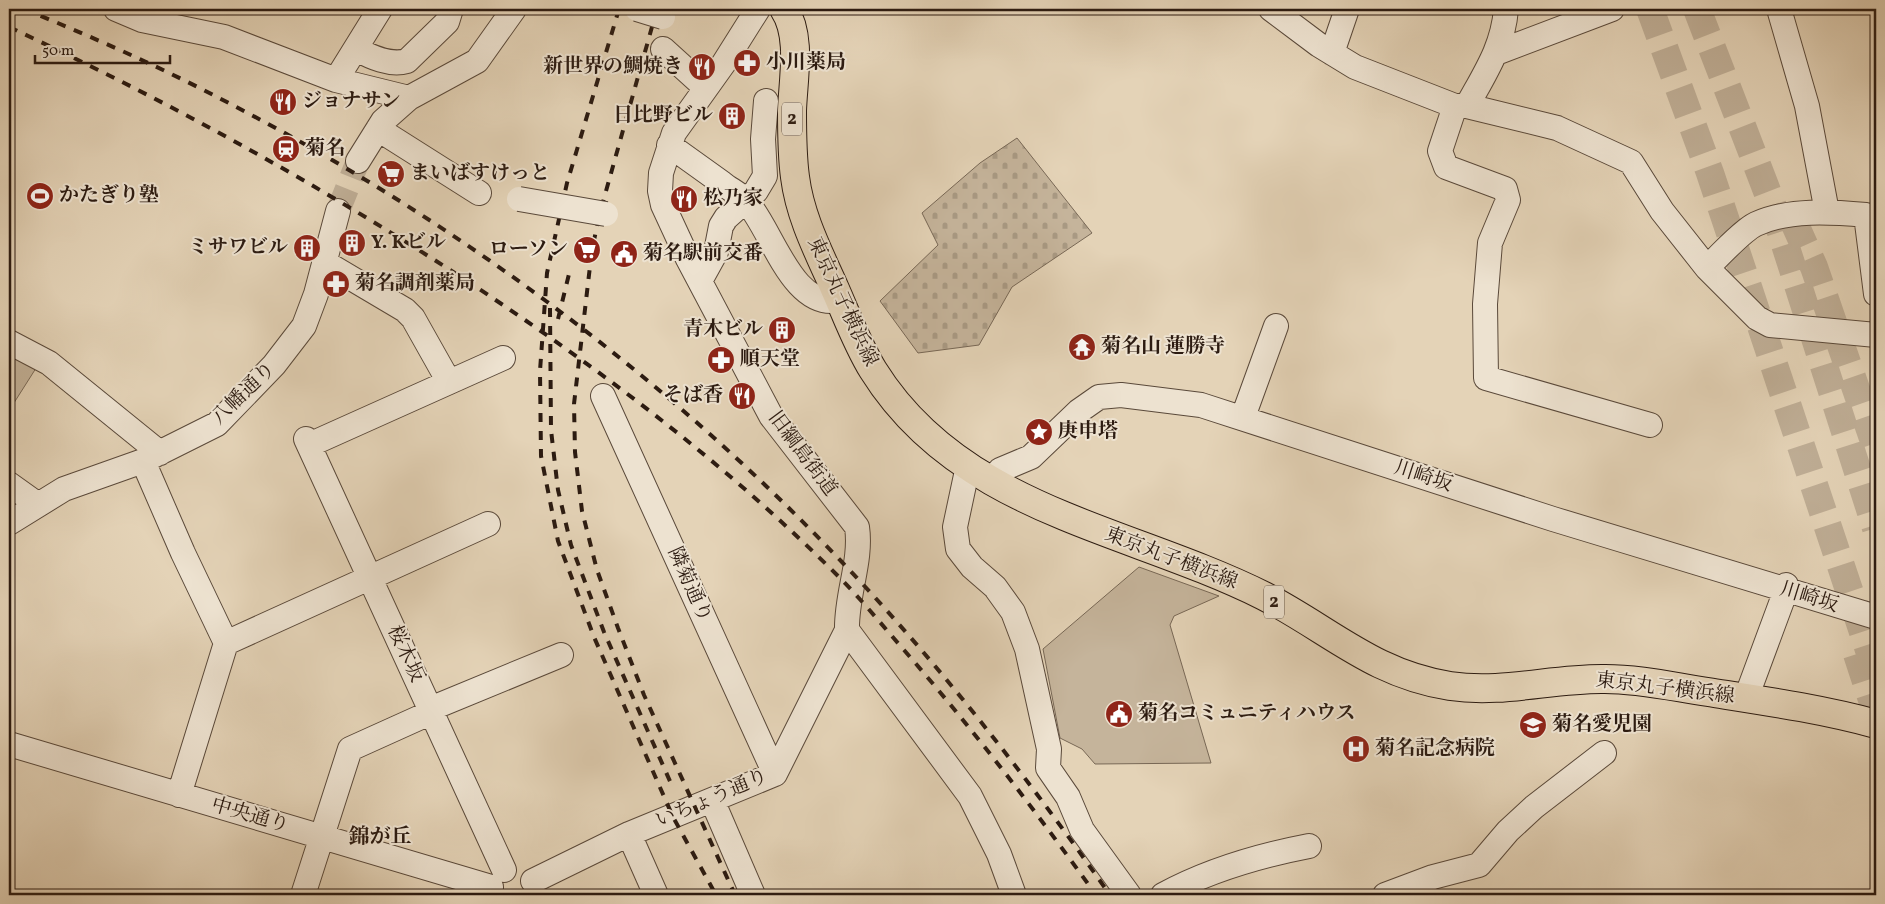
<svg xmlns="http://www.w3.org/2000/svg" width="1885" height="904" font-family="Vollkorn,'Noto Serif JP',serif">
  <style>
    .cemetery { fill: url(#cemetery-stones); stroke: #786856 }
    .park { fill: #c5b49b; stroke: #786856 }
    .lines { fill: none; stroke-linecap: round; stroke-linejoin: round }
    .minor-tunnel { stroke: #bfae96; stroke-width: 24; stroke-dasharray: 24 12; stroke-linecap: butt }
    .highway-tunnel { stroke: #bfae96; stroke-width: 28; stroke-dasharray: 28 14; stroke-linecap: butt }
    .minor-casing { stroke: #5a493a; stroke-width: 26 }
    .major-casing { stroke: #2c1b11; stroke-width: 30 }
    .minor { stroke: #ede2d0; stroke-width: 24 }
    .major { stroke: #e4d3b7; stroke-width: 28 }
    .rail { stroke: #2c1b11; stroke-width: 4; stroke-dasharray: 9 9; stroke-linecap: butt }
    .minor-bridge-casing { stroke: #5a493a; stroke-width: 26; stroke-linecap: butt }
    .minor-bridge { stroke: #ede2d0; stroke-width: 24 }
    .labels { text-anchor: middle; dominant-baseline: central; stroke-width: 4; stroke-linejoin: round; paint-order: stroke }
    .shield { fill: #ede2d0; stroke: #66574a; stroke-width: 1 }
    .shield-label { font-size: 19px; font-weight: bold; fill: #2c1b11 }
    .poi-label { font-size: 20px; font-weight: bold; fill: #2c1b11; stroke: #ede2d0; text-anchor: start }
    .street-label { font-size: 20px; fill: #2c1b11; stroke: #ede2d0 }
    .neighbourhood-label { font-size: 21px; font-weight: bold; fill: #2c1b11; stroke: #ede2d0 }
  </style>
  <defs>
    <pattern id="cemetery-stones" width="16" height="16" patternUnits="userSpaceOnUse" patternTransform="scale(1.25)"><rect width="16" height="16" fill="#c5b49b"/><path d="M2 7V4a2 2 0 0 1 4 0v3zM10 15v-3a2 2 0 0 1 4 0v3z" fill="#a99a84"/></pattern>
  </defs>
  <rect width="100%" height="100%" fill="#e4d3b7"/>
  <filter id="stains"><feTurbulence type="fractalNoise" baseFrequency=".004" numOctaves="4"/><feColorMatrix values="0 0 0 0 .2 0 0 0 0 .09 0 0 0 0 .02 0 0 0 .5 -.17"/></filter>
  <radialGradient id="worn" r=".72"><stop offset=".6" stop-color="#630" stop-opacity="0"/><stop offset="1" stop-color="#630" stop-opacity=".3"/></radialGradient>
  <!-- cemetery -->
  <path class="cemetery" d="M1017,138L1092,233L1012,287L979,345L918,353L880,301L938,245L922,213L980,163Z"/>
  <!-- park -->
  <path class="park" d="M9,350L38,365L12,406L9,404Z
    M1139,567L1219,596L1174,616L1170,625L1211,763L1095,764L1082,749L1060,738L1043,649Z"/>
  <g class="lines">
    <!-- minor-tunnel -->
    <path class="minor-tunnel" d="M338,211L358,161"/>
    <!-- highway-tunnel -->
    <path class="highway-tunnel" d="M1650,9L1710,173L1876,671
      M1697,9L1772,204L1876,528
      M1793,220L1814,267L1876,447
      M1857,654L1876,712"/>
    <!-- minor casing -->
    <g class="minor-casing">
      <path id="minor" d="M116,9L142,20L224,37L336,80L409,98
        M758,9L724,63L674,133L661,173L660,191L663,205L688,259L771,416L857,527C862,561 846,595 847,630L970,796L999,854L1014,895
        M1271,9L1319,45L1355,67L1455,106H1467L1557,128L1631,162L1662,211L1707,268L1757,318L1770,325L1876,335
        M1779,9L1807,106L1827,212
        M356,49C371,57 390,66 407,61L447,22L451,9
        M663,49L706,88
        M1332,53L1347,9
        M1496,53L1612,9
        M336,80L380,9
        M1455,106L1440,151L1446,167L1505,189L1508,200L1490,243L1485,304L1486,378L1650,425
        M1467,106C1485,73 1503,47 1506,9
        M378,129L479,193
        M669,145C686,157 704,170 722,183C729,189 740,194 746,201C772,229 792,311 840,300
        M358,161L383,121L409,98L477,61L514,9
        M324,262L405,310L413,318L449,382
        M1707,268C1718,257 1743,230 1756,224C1789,209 1831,212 1866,215L1876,294
        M700,281L716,252L721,226L726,218L756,191L765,176L763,139L766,101
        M9,342L49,363L160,453
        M603,396L775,774
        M1243,417L1276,326
        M306,439L504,870
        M309,445L503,358
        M143,461L183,553L226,643L179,795
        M968,466L955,527L958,549L972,567L995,587L1013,612L1027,649L1049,749L1048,768L1068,797L1082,830L1129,895
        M992,482L1000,470L1031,457L1079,411L1099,397L1121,395L1201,405L1553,519L1876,617
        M9,484L37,504
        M9,523L64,489L143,461L217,424L274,365L304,326L316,294L338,211
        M226,643L488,524
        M1746,698L1786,590V585
        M430,709L561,655
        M9,744L491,887
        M712,800L753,895
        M629,834L656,895
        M533,881L629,834L775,774L847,630
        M303,895L350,749L432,712
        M1163,895C1209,870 1257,856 1309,846
        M1385,895L1433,877L1479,865L1508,831L1534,807L1604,753"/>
    </g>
    <!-- major casing -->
    <g class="major-casing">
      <path id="major" d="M784,9C802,36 793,79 792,111C792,133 792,155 795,177C800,217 819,253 835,289C847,316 857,344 873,370C960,510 1128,528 1264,596C1330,630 1373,674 1450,686C1503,694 1553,678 1605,679C1640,679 1674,687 1708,692C1765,701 1821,709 1876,724"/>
    </g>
    <!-- minor -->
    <use href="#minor" class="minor"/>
    <!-- major -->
    <use href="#major" class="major"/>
    <!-- rail -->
    <path class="rail" d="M24,9C90,36 156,65 219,98C449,216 663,374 841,561C940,665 1028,778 1110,895
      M619,9L567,183L547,273L540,371L541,456L558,541L594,637L673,817L716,895
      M657,9L601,209L592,249L574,404L575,452L582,511L597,570L618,628L644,695L735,895
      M9,27C166,100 316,183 461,277C595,365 724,462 838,576C861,599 882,625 904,650C972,728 1035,810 1096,895
      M550,308L551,430L558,490L571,545L604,632L673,788
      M558,319L570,270"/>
    <!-- minor-bridge casing -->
    <g class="minor-bridge-casing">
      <path id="minor-bridge" d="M637,9L663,17
        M519,199L606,214"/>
    </g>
    <!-- minor-bridge -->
    <use href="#minor-bridge" class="minor-bridge"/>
  </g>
  <!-- icons -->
  <defs>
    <g id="pharmacy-disc" transform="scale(1.4375)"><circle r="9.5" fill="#8f2418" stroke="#ede2d0"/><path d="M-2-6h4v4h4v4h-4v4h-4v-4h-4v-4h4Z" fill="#fff"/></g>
    <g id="restaurant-disc" transform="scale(1.4375)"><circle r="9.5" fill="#8f2418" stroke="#ede2d0"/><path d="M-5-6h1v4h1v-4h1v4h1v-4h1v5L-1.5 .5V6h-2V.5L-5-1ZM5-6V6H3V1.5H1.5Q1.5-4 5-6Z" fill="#fff"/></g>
    <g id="building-disc" transform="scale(1.4375)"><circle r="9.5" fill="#8f2418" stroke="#ede2d0"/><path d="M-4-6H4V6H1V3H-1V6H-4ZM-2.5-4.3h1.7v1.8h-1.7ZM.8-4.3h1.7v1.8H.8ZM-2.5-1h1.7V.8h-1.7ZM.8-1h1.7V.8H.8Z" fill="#fff"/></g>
    <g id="station-disc" transform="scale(1.4375)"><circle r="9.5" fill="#8f2418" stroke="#ede2d0"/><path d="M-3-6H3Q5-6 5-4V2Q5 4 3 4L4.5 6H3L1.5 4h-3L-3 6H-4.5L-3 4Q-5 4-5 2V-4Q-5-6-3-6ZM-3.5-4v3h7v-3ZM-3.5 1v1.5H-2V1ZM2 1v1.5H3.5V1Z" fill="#fff"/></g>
    <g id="supermarket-disc" transform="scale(1.4375)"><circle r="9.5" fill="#8f2418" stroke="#ede2d0"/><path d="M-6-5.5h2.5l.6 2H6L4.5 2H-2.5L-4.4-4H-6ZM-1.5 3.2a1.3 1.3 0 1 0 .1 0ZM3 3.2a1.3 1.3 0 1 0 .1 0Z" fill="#fff"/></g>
    <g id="stadium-disc" transform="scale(1.4375)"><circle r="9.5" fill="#8f2418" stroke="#ede2d0"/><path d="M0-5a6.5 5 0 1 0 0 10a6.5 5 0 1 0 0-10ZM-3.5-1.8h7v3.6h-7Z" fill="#fff"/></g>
    <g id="civic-disc" transform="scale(1.4375)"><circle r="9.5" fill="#8f2418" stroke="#ede2d0"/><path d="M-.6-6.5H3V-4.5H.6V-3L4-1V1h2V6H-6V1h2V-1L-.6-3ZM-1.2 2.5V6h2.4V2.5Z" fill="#fff"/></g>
    <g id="temple-disc" transform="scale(1.4375)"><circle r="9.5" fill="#8f2418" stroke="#ede2d0"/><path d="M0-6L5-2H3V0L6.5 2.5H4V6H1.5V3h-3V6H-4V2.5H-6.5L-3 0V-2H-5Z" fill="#fff"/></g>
    <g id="sight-disc" transform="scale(1.4375)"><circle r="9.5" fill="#8f2418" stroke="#ede2d0"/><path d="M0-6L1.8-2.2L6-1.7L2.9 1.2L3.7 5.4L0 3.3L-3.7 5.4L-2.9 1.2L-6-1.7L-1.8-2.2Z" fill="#fff"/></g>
    <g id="school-disc" transform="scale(1.4375)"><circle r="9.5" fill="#8f2418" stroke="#ede2d0"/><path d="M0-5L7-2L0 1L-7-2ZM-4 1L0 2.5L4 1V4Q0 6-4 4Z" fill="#fff"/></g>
    <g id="hospital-disc" transform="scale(1.4375)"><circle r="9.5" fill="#8f2418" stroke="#ede2d0"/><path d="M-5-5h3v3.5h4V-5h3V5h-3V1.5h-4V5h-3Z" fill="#fff"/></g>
  </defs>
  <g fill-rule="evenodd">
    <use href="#pharmacy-disc" x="747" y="63"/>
    <use href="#restaurant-disc" x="702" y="67"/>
    <use href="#restaurant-disc" x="283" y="102"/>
    <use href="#building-disc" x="732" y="116"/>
    <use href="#station-disc" x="286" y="149"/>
    <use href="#supermarket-disc" x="391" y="174"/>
    <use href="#stadium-disc" x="40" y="196"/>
    <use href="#restaurant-disc" x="684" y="199"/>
    <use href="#building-disc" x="352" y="243"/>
    <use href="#building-disc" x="307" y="248"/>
    <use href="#supermarket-disc" x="587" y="250"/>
    <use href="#civic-disc" x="624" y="254"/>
    <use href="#pharmacy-disc" x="336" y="284"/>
    <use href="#building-disc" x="782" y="330"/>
    <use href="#temple-disc" x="1082" y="347"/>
    <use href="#pharmacy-disc" x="721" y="360"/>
    <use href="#restaurant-disc" x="742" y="396"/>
    <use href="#sight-disc" x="1039" y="432"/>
    <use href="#civic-disc" x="1119" y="714"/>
    <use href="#school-disc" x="1533" y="725"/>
    <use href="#hospital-disc" x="1356" y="749"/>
  </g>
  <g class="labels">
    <!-- shield labels -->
    <g class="shield">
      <rect x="782" y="102.5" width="20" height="33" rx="4"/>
      <rect x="1264" y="585.5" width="20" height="33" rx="4"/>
    </g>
    <g class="shield-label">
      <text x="792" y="119">2</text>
      <text x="1274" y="602">2</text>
    </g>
    <!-- poi labels -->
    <g class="poi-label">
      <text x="766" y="63">小川薬局</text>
      <text x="683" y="67" text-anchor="end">新世界の鯛焼き</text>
      <text x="302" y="102">ジョナサン</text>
      <text x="713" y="116" text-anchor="end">日比野ビル</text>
      <text x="305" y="149">菊名</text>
      <text x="410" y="174">まいばすけっと</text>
      <text x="59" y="196">かたぎり塾</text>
      <text x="703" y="199">松乃家</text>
      <text x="371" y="243">Y. Kビル</text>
      <text x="288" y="248" text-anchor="end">ミサワビル</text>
      <text x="568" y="250" text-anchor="end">ローソン</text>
      <text x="643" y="254">菊名駅前交番</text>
      <text x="355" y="284">菊名調剤薬局</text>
      <text x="763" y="330" text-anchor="end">青木ビル</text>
      <text x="1101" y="347">菊名山 蓮勝寺</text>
      <text x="740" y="360">順天堂</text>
      <text x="723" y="396" text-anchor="end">そば香</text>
      <text x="1058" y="432">庚申塔</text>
      <text x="1138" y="714">菊名コミュニティハウス</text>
      <text x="1552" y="725">菊名愛児園</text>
      <text x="1375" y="749">菊名記念病院</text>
    </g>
    <!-- street labels -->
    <g class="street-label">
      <text transform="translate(842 302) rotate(65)">東京丸子横浜線</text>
      <text transform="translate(244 394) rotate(-44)">八幡通り</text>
      <text transform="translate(802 454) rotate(53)">旧綱島街道</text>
      <text transform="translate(1423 477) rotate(18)">川崎坂</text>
      <text transform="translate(1171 559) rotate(21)">東京丸子横浜線</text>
      <text transform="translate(689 585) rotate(66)">隣菊通り</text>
      <text transform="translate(1809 598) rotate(17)">川崎坂</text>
      <text transform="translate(405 654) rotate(65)">桜木坂</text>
      <text transform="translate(1665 689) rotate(7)">東京丸子横浜線</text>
      <text transform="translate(712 799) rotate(-23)">いちょう通り</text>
      <text transform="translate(250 816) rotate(16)">中央通り</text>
    </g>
    <!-- neighbourhood labels -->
    <g class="neighbourhood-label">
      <text x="380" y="837">錦が丘</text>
    </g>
  </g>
  <!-- margin -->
  <rect width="1885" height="904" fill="none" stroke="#e4d3b7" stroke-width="30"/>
  <rect x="10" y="10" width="1865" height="884" fill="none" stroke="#2c1b11" stroke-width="2.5"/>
  <rect x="15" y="15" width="1855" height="874" fill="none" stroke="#2c1b11"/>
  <!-- scale -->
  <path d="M35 55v8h135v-8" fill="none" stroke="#2c1b11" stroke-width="2.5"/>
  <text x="42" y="55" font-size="15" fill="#2c1b11" stroke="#ede2d0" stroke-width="4" paint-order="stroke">50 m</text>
  <rect width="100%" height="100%" filter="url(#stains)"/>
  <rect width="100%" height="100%" fill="url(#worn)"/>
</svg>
